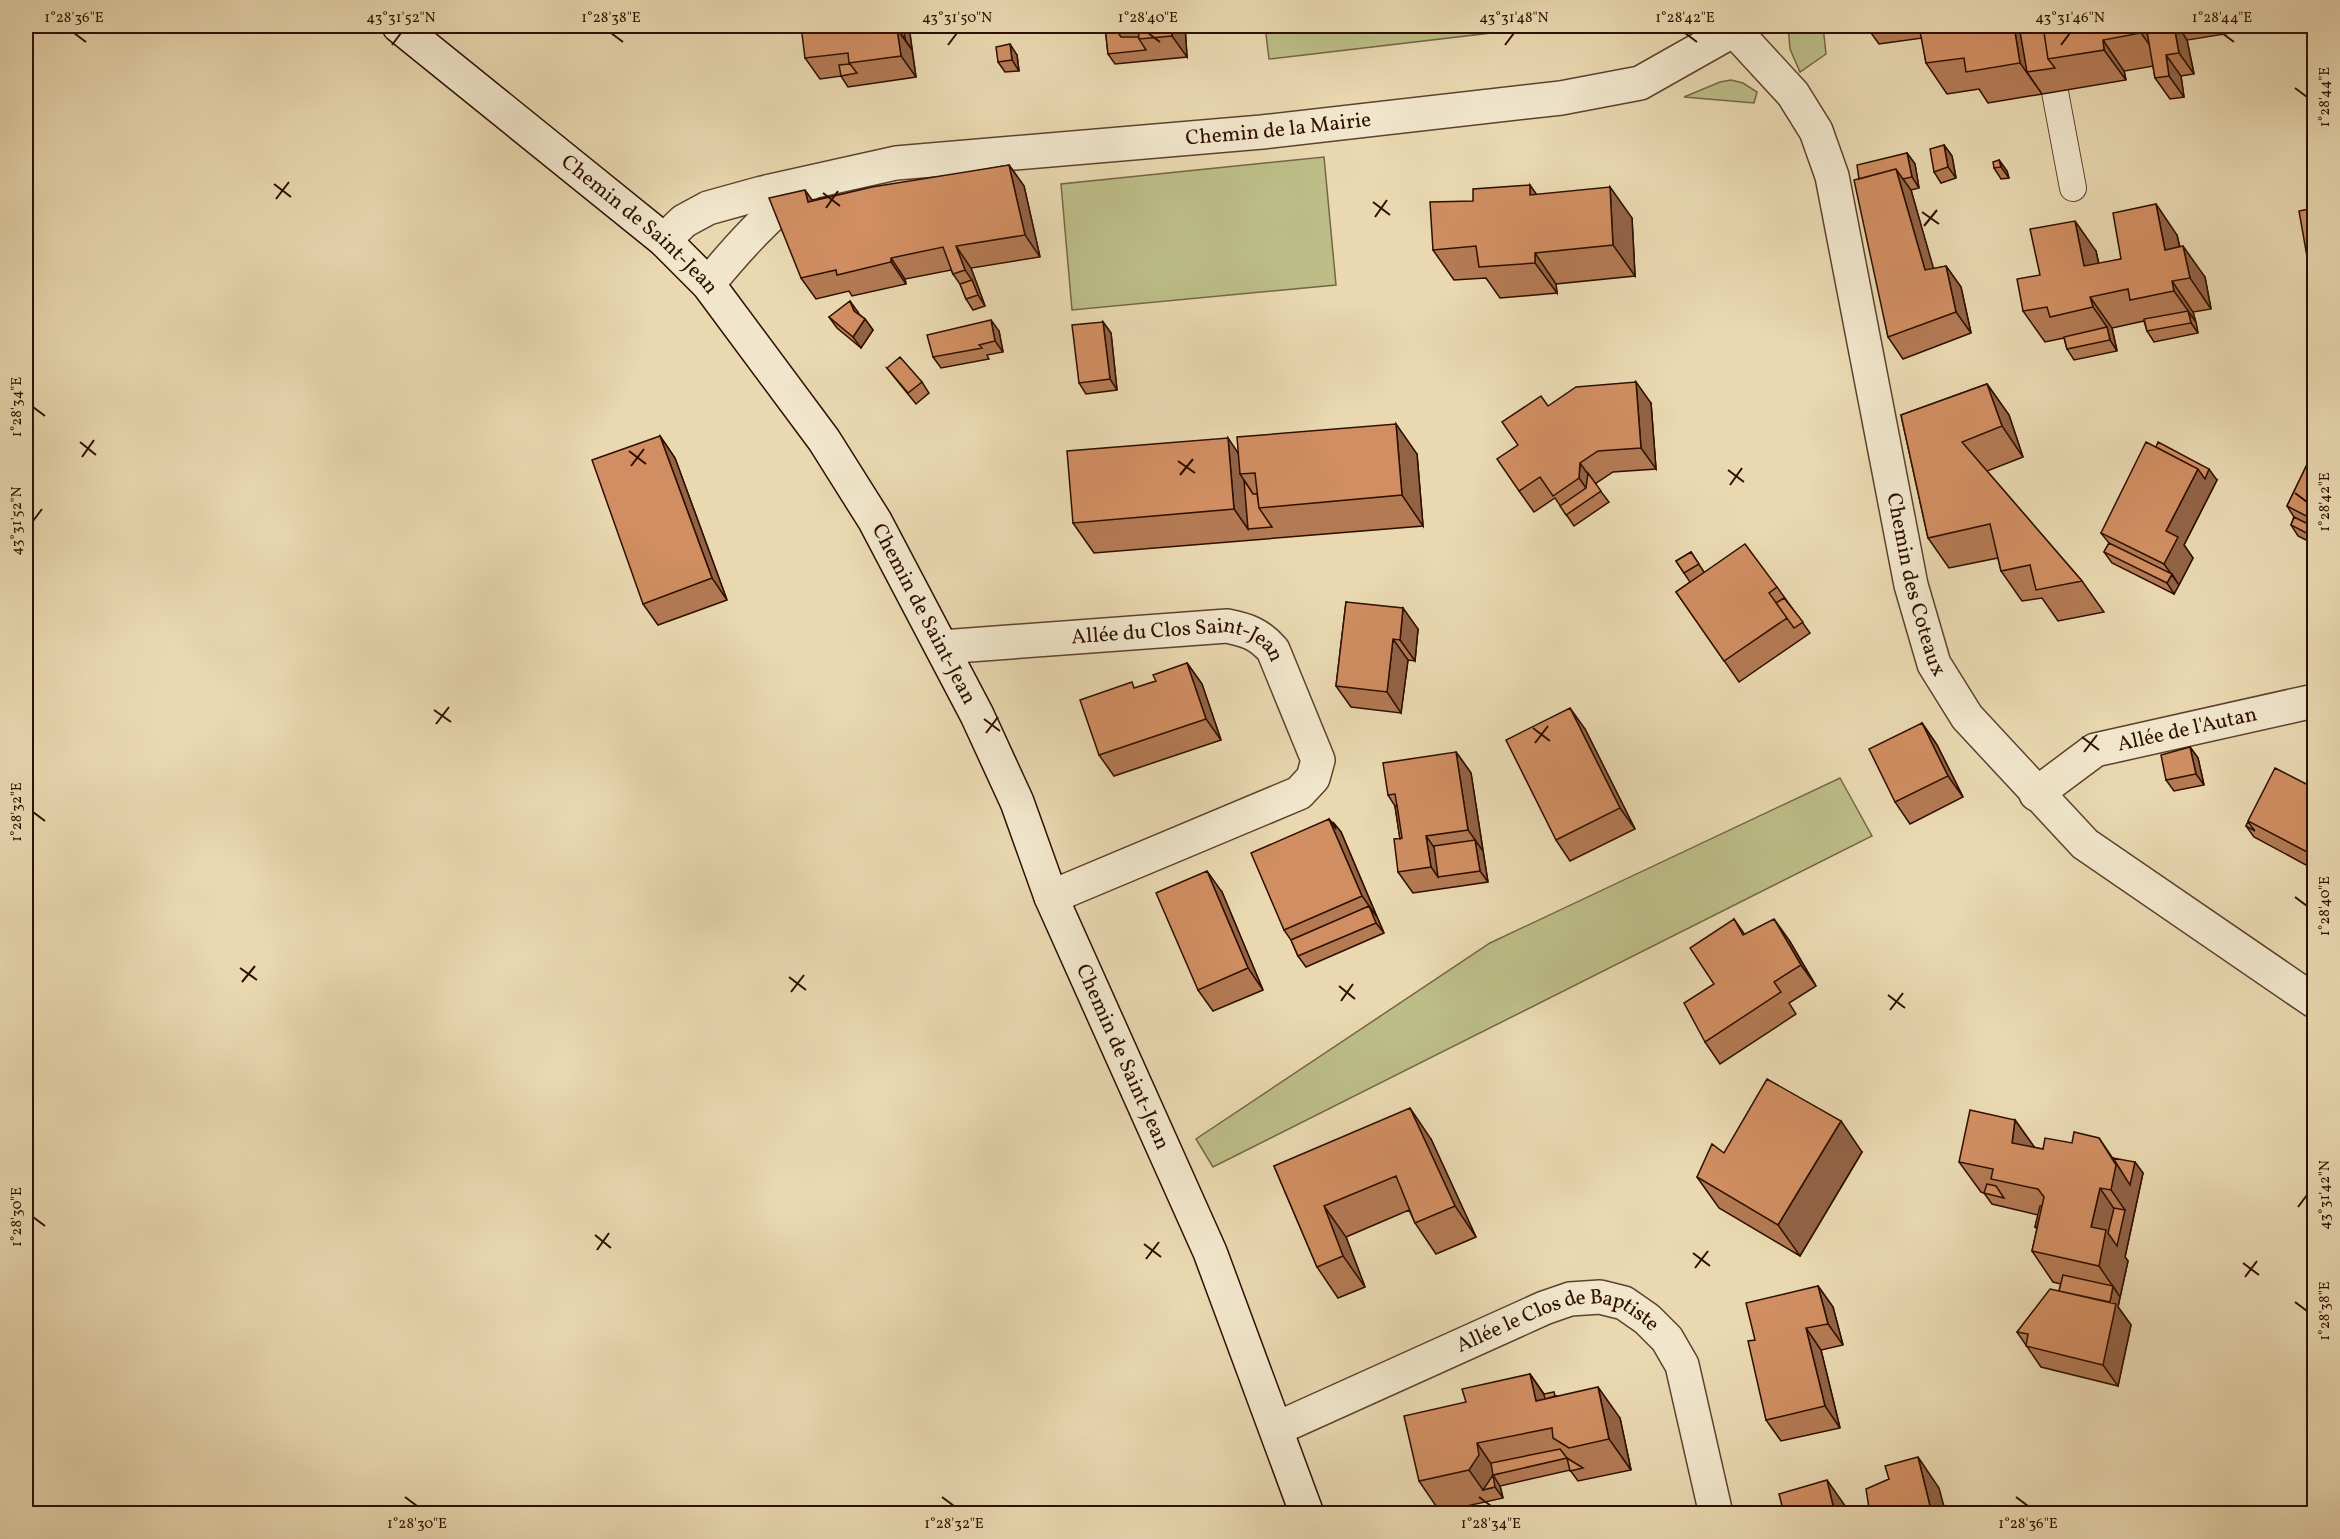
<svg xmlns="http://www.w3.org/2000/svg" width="2340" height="1539" font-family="Vollkorn,serif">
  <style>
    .green { fill: #bcbd87; stroke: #756644; stroke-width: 1.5 }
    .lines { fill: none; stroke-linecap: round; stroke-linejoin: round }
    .lane-casing { stroke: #5d412d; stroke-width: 28 }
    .street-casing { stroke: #5d412d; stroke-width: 36 }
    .secondary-casing { stroke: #2e0f01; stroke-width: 36 }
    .lane { stroke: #f1e6cc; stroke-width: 26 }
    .street { stroke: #f1e6cc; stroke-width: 33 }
    .secondary { stroke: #f1e6cc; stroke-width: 33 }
    .wall { fill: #b37a54; stroke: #2e0f01; stroke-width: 1.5 }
    .shaded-wall { fill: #926345; stroke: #2e0f01; stroke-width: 1.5 }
    .building { fill: #d08e62; stroke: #2e0f01; stroke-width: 1.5 }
    .ticks { fill: none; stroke: #2e0f01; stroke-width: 2 }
    .labels { text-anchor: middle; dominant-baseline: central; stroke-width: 6; stroke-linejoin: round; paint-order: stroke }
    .street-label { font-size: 21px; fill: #2e0f01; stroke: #f1e6cc }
    .neatline { fill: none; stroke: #2e0f01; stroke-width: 2 }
    .ticks-label { font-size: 15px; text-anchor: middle; fill: #2e0f01 }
  </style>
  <rect width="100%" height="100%" fill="#e9d8b0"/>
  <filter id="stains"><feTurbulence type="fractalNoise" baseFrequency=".00333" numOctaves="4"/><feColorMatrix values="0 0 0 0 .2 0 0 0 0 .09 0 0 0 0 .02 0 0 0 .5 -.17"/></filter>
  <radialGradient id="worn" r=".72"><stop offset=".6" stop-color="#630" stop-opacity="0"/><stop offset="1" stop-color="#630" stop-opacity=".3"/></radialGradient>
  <!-- green -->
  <path class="green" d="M1265,26H1524L1525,29L1269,59Z
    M1788,26H1823L1826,54L1800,72L1790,49Z
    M1731,80L1743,83L1757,92L1754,103L1684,97L1720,82Z
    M1324,157L1336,285L1072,310L1061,184Z
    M1840,778L1872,836L1213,1167L1196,1139L1490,943Z"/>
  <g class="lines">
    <!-- lane casing -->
    <g class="lane-casing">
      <path id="lane" d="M2055,92L2073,188"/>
    </g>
    <!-- street casing -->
    <g class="street-casing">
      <g id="street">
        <path id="s1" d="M1735,31L1793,94L1816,131L1832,176L1911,585L1934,664L1967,717L2085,844L2314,1001"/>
        <path id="s2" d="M664,240L684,221L708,208L762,193L896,163L1262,132L1561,98L1640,83L1741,26"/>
        <path d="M708,284C738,248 767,215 805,187"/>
        <path id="s3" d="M942,647L1227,626C1247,630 1259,634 1273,650L1318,760L1313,778L1299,793L1051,897"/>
        <path id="s4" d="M2036,794L2095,750L2314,701"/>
        <path id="s5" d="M1276,1429L1544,1308L1570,1299L1600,1297L1624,1303L1647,1319L1667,1339L1682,1365L1716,1514"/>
      </g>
    </g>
    <!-- secondary casing -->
    <g class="secondary-casing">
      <g id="secondary">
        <path id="s6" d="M399,26L664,240L708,284L824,440L875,521L977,715L1017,802L1051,897L1210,1252L1307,1514"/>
      </g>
    </g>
    <!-- lane -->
    <use href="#lane" class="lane"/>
    <!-- street -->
    <use href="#street" class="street"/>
    <!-- secondary -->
    <use href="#secondary" class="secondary"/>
  </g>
  <!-- wall -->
  <path class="wall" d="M909,26L916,77L848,87L841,76L820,79L805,58Z
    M1105,26H1185L1187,57L1115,64L1108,54Z
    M1866,26H2238H2236L2237,32L2187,40L2194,74L2181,76L2184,97L2170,99L2155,78L2153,66L2124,71L2126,80L1988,103L1979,89L1947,94L1926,63L1922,38L1879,44Z
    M1017,55L1019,71L1005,72L998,62Z
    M1944,145L1952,156L1956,178L1941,183L1934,172Z
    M1907,153L1915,164L1919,188L1911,190L1933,269L1946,266L1961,287L1971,333L1903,359L1888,337L1859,179Z
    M1999,160L2007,171L2009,178L2001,179L1994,168Z
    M1009,165L1024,186L1040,257L971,268L985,306L973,310L966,299L960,284L953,274L951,270L905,279L906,284L852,296L849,291L816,299L801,278L812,200Z
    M1537,195L1632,218L1635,276L1556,284L1557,293L1500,298L1486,278L1454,280L1433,250Z
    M2177,235L2180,247L2205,277L2211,309L2193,312L2198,333L2154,342L2147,331L2144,321L2112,328L2117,351L2074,360L2067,349L2064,338L2045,342L2023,311L2040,275L2096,251L2099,264L2121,259Z
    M858,312L859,314L865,319L873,330L861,348L837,328L829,317Z
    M1103,322L1111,333L1117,390L1086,394L1079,383Z
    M999,331L1003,352L987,355L989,359L941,368L933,357Z
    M887,368L922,382L929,393L916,404L895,378Z
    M1987,384L2009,415L2023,457L1987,471L2082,581L2104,612L2058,621L2042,598L2022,601L2001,571L1998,558L1949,568L1928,538L1901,415Z
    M1651,403L1656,469L1613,472L1595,484L1609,502L1574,526L1555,498L1534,512L1519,491L1518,445L1548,406Z
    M660,436L675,458L727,600L658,625L643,604Z
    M2314,450V544L2298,536L2291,525L2294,517L2287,506Z
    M1238,452L1417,454L1423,526L1094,553L1073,523Z
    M2217,480L2184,545L2193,558L2174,594L2112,563L2104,552L2109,543L2101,533Z
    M1691,552L1704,572L1777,587L1810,633L1739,682L1676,592L1690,582L1676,561Z
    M1346,602L1418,629L1415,661L1408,660L1401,713L1351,707L1336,686Z
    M1187,663L1202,684L1221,740L1114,776L1099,755L1136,688L1156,681Z
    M1922,723L1937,745L1963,797L1910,824L1895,802Z
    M1585,729L1635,829L1570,861L1556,840Z
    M2190,747L2198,758L2204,785L2174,791L2166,780Z
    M1456,752L1471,773L1488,882L1413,893L1398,872L1400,839L1395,806L1388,795Z
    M2314,788V875L2308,866L2254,837L2246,826L2248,822Z
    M1329,819L1341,832L1384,933L1306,967L1298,956L1291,940L1284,930Z
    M1222,892L1263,990L1213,1011L1198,990Z
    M1734,919L1745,935L1789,940L1816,986L1789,1003L1796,1014L1720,1064L1705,1042L1714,984Z
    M2015,1120L2035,1148L2113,1158L2143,1173L2125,1257L2128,1261L2118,1307L2131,1325L2118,1386L2041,1367L2017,1332L2059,1291L2061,1284L2053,1282L2032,1251L2037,1229L2035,1227L2038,1215L1992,1204L1984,1193L1981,1192L1959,1162Z
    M1431,1139L1476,1237L1436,1254L1415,1223L1409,1210L1346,1237L1365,1287L1338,1298L1317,1267L1274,1166Z
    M1862,1152L1800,1256L1719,1208L1697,1177L1724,1153Z
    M1818,1286L1833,1307L1843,1345L1821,1350L1840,1428L1781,1441L1766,1420L1755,1340Z
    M1530,1374L1544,1394L1557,1396L1620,1418L1631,1470L1578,1481L1570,1470L1500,1486L1503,1498L1440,1512L1419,1481L1466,1402Z"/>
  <!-- shaded-wall -->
  <path class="shaded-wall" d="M879,26H891L893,41L879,31Z
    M903,26H909L912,50L905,39Z
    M1171,26H1185L1187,57L1172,36Z
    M2014,26H2030L2027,72L2042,94L2020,63Z
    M2140,26H2156L2163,64L2141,33Z
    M2174,26H2178L2187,40L2194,74L2179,53Z
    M2232,26H2236L2237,32Z
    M897,29L912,50L916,77L901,56Z
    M2103,40L2124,71L2126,80L2104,50Z
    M1010,44L1017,55L1019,71L1012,60Z
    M2166,55L2181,76L2184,97L2169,76Z
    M1944,145L1952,156L1956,178L1948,167Z
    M1907,153L1915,164L1919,188L1912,177Z
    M1999,160L2007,171L2009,178L2001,167Z
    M1009,165L1024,186L1040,257L1025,235Z
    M1896,169L1911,190L1940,291L1925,270Z
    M1530,185L1551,215L1530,195Z
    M1610,187L1632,218L1635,276L1613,245Z
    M805,190L820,211L808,202Z
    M2156,204L2177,235L2186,279L2165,250Z
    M2075,221L2096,251L2105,294L2084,266Z
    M956,246L971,268L985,306L978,295L972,280L965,270Z
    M2183,246L2205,277L2211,309L2190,278Z
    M1535,253L1556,284L1557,293L1535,263Z
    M891,258L905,279L906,284L891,262Z
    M1946,266L1961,287L1971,333L1956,312Z
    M2172,281L2193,312L2196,322L2174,291Z
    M2090,297L2112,328L2117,351L2110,340L2107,327L2093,307Z
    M850,301L858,312L861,322L854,311Z
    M2188,311L2196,322L2198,333L2191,323Z
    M865,319L873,330L861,348L853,337Z
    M991,320L999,331L1003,352L995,341Z
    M1103,322L1111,333L1117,390L1110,379Z
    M1636,382L1651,403L1656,469L1641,448Z
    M1987,384L2009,415L2023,457L2002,426Z
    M1396,424L1417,454L1423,526L1402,495Z
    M660,436L675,458L727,600L712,578Z
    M1228,438L1249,469L1240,474L1251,491L1248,529L1234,509Z
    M1580,463L1595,484L1592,497L1579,478Z
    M2198,469H2209L2217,480L2184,545L2193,558L2179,585L2164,564L2166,531Z
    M2172,574L2179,585L2174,594L2167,583Z
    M1403,608L1418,629L1415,661L1400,640Z
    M1393,639L1408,660L1401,713L1387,692Z
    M1187,663L1202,684L1221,740L1206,719Z
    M1570,708L1585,729L1635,829L1620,808Z
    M1922,723L1937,745L1963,797L1948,776Z
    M2190,747L2198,758L2204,785L2196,774Z
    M1456,752L1471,773L1483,851L1468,830Z
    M1329,819L1336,829L1333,822L1341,832L1377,917L1362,896Z
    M1426,836L1441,857L1438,877L1431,867Z
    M1475,840L1483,851L1488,882L1480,871Z
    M1207,871L1222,892L1263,990L1248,968Z
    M1369,906L1377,917L1384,933L1376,923Z
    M1774,919L1789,940L1816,986L1801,965Z
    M1410,1108L1431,1139L1476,1237L1455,1206Z
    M2015,1120L2037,1151L2012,1143Z
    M1841,1121L1862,1152L1800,1256L1778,1225Z
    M2099,1138L2120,1169L2135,1162L2143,1173L2125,1257L2128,1261L2120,1297L2099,1266L2091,1227L2100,1188L2121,1219L2125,1210L2111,1190Z
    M1324,1206L1346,1237L1365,1287L1343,1256Z
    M1818,1286L1833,1307L1843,1345L1828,1324Z
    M2113,1286L2120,1297L2118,1307L2131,1325L2118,1386L2103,1365L2108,1311Z
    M1806,1328L1821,1350L1840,1428L1825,1406Z
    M1530,1374L1551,1405L1536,1401Z
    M1598,1387L1620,1418L1631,1470L1609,1439Z
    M1477,1443L1498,1474L1493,1475L1500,1486L1503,1498L1495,1487L1483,1490L1469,1470Z
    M1918,1457L1939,1488L1946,1514H1932Z
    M1827,1480L1848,1510L1849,1514H1835Z"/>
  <!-- building -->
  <path class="building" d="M801,26H879V31L897,29L901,56L849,63L848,53L805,58Z
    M884,26H903L905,39L897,29L885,30Z
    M1105,26H1114L1121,37H1138L1139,39L1146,50L1108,54Z
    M1114,26H1171L1172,36L1139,39L1138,26L1114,27Z
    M1919,26H2014L2020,63L1966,72L1964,58L1926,63Z
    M2019,26H2043L2048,59L2055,68L2027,72Z
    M2043,26H2140L2141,33L2103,40L2104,50L2048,59Z
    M2146,26H2174L2179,53L2166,55L2169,76L2155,78Z
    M1010,44L1012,60L998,62L996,47Z
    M850,64L857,73L841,76L839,65Z
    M1944,145L1948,167L1934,172L1930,149Z
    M1907,153L1912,177L1903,179L1896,169L1859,179L1857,165Z
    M1999,160L2001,167L1994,168L1993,162Z
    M1009,165L1025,235L956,246L965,270L953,274L943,247L891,258V262L837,275L836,270L801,278L769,198L805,190L808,202L872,187Z
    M1896,169L1925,270L1946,266L1956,312L1888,337L1854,180Z
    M1530,185V195L1610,187L1613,245L1535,253V263L1479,267L1476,246L1433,250L1430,202L1473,201V189Z
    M2156,204L2165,250L2183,246L2190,278L2172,281L2174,291L2130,300L2128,289L2090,297L2093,307L2050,317L2047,307L2023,311L2017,279L2040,275L2030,229L2075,221L2084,266L2121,259L2113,213Z
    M2314,208V296L2299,211Z
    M972,280L978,295L966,299L960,284Z
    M850,301L854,311L865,319L853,337L829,317Z
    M2188,311L2191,323L2147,331L2144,319Z
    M991,320L995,341L979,345L982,348L933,357L927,335Z
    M1103,322L1110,379L1079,383L1072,325Z
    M2107,327L2110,340L2067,349L2064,337Z
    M900,357L922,382L908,393L887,368Z
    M1636,382L1641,448L1598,451L1580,463L1579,478L1553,496L1540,477L1519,491L1497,459L1518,445L1502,422L1541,396L1548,406L1576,387Z
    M1987,384L2002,426L1962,442L2082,581L2036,590L2030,565L2001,571L1990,524L1928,538L1901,415Z
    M1396,424L1402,495L1259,508L1255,473L1240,474L1237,437Z
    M660,436L712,578L643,604L592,460Z
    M1228,438L1234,509L1073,523L1067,451Z
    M2146,442L2198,469L2166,531L2178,537L2164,564L2101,533Z
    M2158,442L2209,469L2205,479L2198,469L2156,447Z
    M2314,450V520L2287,506Z
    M1588,473L1601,491L1566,515L1560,506L1586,488Z
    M1244,480L1253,494H1257L1259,508L1272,527L1248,529Z
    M2294,517L2314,527V537L2291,525Z
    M2109,543L2172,574L2167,583L2104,552Z
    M1745,544L1777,587L1769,593L1787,618L1724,661L1676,592Z
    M1691,552L1699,564L1684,573L1676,561Z
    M1784,598L1803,622L1794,628L1776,603Z
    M1346,602L1403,608L1400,640L1393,639L1387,692L1336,686Z
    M1187,663L1206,719L1099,755L1080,700L1132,682L1134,688L1156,681L1153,675Z
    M1570,708L1620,808L1556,840L1506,740Z
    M1922,723L1948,776L1895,802L1869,749Z
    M2190,747L2196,774L2166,780L2161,755Z
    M1456,752L1468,830L1426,836L1431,867L1398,872L1394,839L1402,838L1395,794L1388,795L1383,763Z
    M2275,768L2314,788V869L2307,865L2313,855L2248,821Z
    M1397,805L1402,838L1400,839L1395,806Z
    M1329,819L1362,896L1284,930L1251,853Z
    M2248,822L2255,831L2246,826Z
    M1475,840L1480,871L1438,877L1434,846Z
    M1207,871L1248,968L1198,990L1156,893Z
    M1369,906L1376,923L1298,956L1291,940Z
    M1734,919L1743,935L1774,919L1801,965L1774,982L1781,992L1705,1042L1684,1003L1714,984L1690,948Z
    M1767,1079L1841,1121L1778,1225L1697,1177L1712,1144L1724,1153Z
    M1410,1108L1455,1206L1415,1223L1396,1176L1324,1206L1343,1256L1317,1267L1274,1166Z
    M1970,1110L2015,1120L2012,1143L2043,1149L2045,1138L2072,1143L2074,1132L2099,1138L2116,1165L2111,1190L2100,1188L2091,1227L2106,1230L2099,1266L2032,1251L2044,1197L2038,1189L1991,1179L1993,1169L1959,1162Z
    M2113,1158L2135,1162L2130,1185Z
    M1987,1184L1996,1186L2004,1198L1984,1193Z
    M2040,1206H2042L2037,1227H2035Z
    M2114,1208L2125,1210L2117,1246L2108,1233Z
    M2063,1275L2113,1286L2110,1302L2059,1291Z
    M1818,1286L1828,1324L1806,1328L1825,1406L1766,1420L1748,1341L1755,1340L1746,1303Z
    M2050,1289L2116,1304L2103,1365L2026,1346L2028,1334L2017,1332Z
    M1530,1374L1536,1401L1598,1387L1609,1439L1569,1448L1553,1438L1552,1428L1477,1443L1479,1455L1469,1470L1419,1481L1404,1416L1466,1402L1462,1389Z
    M1554,1392L1555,1396L1545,1399L1544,1394Z
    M1560,1449L1567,1458L1493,1475L1491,1463Z
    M1918,1457L1932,1514H1870L1866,1489L1889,1479L1885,1466Z
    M1567,1458L1583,1468L1570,1471Z
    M1493,1475L1495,1487L1483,1490Z
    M1827,1480L1835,1514H1784L1779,1494Z
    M2088,1506L2098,1514H2062Z
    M2003,1510L2004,1514H1981Z"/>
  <!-- ticks -->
  <path class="ticks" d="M74,33L86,42M611,33L623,42M1148,33L1160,42M1685,33L1697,42M2222,33L2234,42M392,45L401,33M948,45L957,33M1505,45L1514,33M2061,45L2070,33M2295,88L2307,97M274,184L291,197M823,193L840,206M276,199L289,182M1373,202L1390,215M826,208L838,191M1922,212L1939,224M1375,217L1387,200M1924,226L1937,210M33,407L45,416M80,442L96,455M629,451L646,464M82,457L94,440M1178,461L1195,473M631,466L644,449M1728,470L1744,482M1180,475L1193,459M1730,485L1742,468M2295,493L2307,502M33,521L42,509M434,710L451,722M984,719L1000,731M436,724L449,707M1533,728L1550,741M986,733L998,717M2082,737L2099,750M1535,743L1548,726M2084,752L2097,735M33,812L45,821M2295,897L2307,906M240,968L257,980M789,977L806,990M242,982L255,966M1339,986L1355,999M791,992L804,975M1888,995L1905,1008M1341,1001L1353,984M1890,1010L1903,993M2298,1207L2307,1195M33,1217L45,1226M595,1235L611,1248M1144,1244L1161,1257M597,1250L609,1233M1693,1253L1710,1266M1146,1259L1159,1242M2243,1263L2259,1275M1695,1268L1708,1251M2245,1277L2257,1261M2295,1302L2307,1311M405,1497L417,1506M942,1497L954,1506M1479,1497L1491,1506M2016,1497L2028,1506"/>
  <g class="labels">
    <!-- street labels -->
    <g class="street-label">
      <text stroke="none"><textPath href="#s2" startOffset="632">Chemin de la Mairie</textPath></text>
      <text stroke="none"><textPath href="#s6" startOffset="312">Chemin de Saint-Jean</textPath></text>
      <text stroke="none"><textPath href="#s1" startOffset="594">Chemin des Coteaux</textPath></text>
      <text stroke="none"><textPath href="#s6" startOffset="798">Chemin de Saint-Jean</textPath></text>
      <text stroke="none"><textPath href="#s3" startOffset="240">Allée du Clos Saint-Jean</textPath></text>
      <text stroke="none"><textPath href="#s4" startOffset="168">Allée de l'Autan</textPath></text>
      <text stroke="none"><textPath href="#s6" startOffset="1284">Chemin de Saint-Jean</textPath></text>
      <text stroke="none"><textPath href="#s5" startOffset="308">Allée le Clos de Baptiste</textPath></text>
    </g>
  </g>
  <!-- margin -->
  <rect width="2340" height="1539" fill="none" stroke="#e9d8b0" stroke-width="66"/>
  <rect x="33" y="33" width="2274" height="1473" class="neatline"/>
  <g class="ticks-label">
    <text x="74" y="22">1°28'36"E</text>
    <text x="401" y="22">43°31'52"N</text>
    <text x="611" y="22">1°28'38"E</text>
    <text x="957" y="22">43°31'50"N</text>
    <text x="1148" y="22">1°28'40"E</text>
    <text x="1514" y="22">43°31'48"N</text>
    <text x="1685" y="22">1°28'42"E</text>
    <text x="2070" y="22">43°31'46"N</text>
    <text x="2222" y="22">1°28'44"E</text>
    <text transform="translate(2324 97) rotate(-90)" y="5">1°28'44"E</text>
    <text transform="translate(16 407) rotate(-90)" y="5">1°28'34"E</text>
    <text transform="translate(2324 502) rotate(-90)" y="5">1°28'42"E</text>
    <text transform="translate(16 521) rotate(-90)" y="5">43°31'52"N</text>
    <text transform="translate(16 812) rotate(-90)" y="5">1°28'32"E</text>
    <text transform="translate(2324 906) rotate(-90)" y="5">1°28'40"E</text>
    <text transform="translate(2324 1195) rotate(-90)" y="5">43°31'42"N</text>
    <text transform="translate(16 1217) rotate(-90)" y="5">1°28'30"E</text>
    <text transform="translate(2324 1311) rotate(-90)" y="5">1°28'38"E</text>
    <text x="417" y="1528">1°28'30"E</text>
    <text x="954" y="1528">1°28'32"E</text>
    <text x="1491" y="1528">1°28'34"E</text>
    <text x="2028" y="1528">1°28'36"E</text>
  </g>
  <rect width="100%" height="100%" filter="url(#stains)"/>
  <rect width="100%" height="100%" fill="url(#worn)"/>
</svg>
